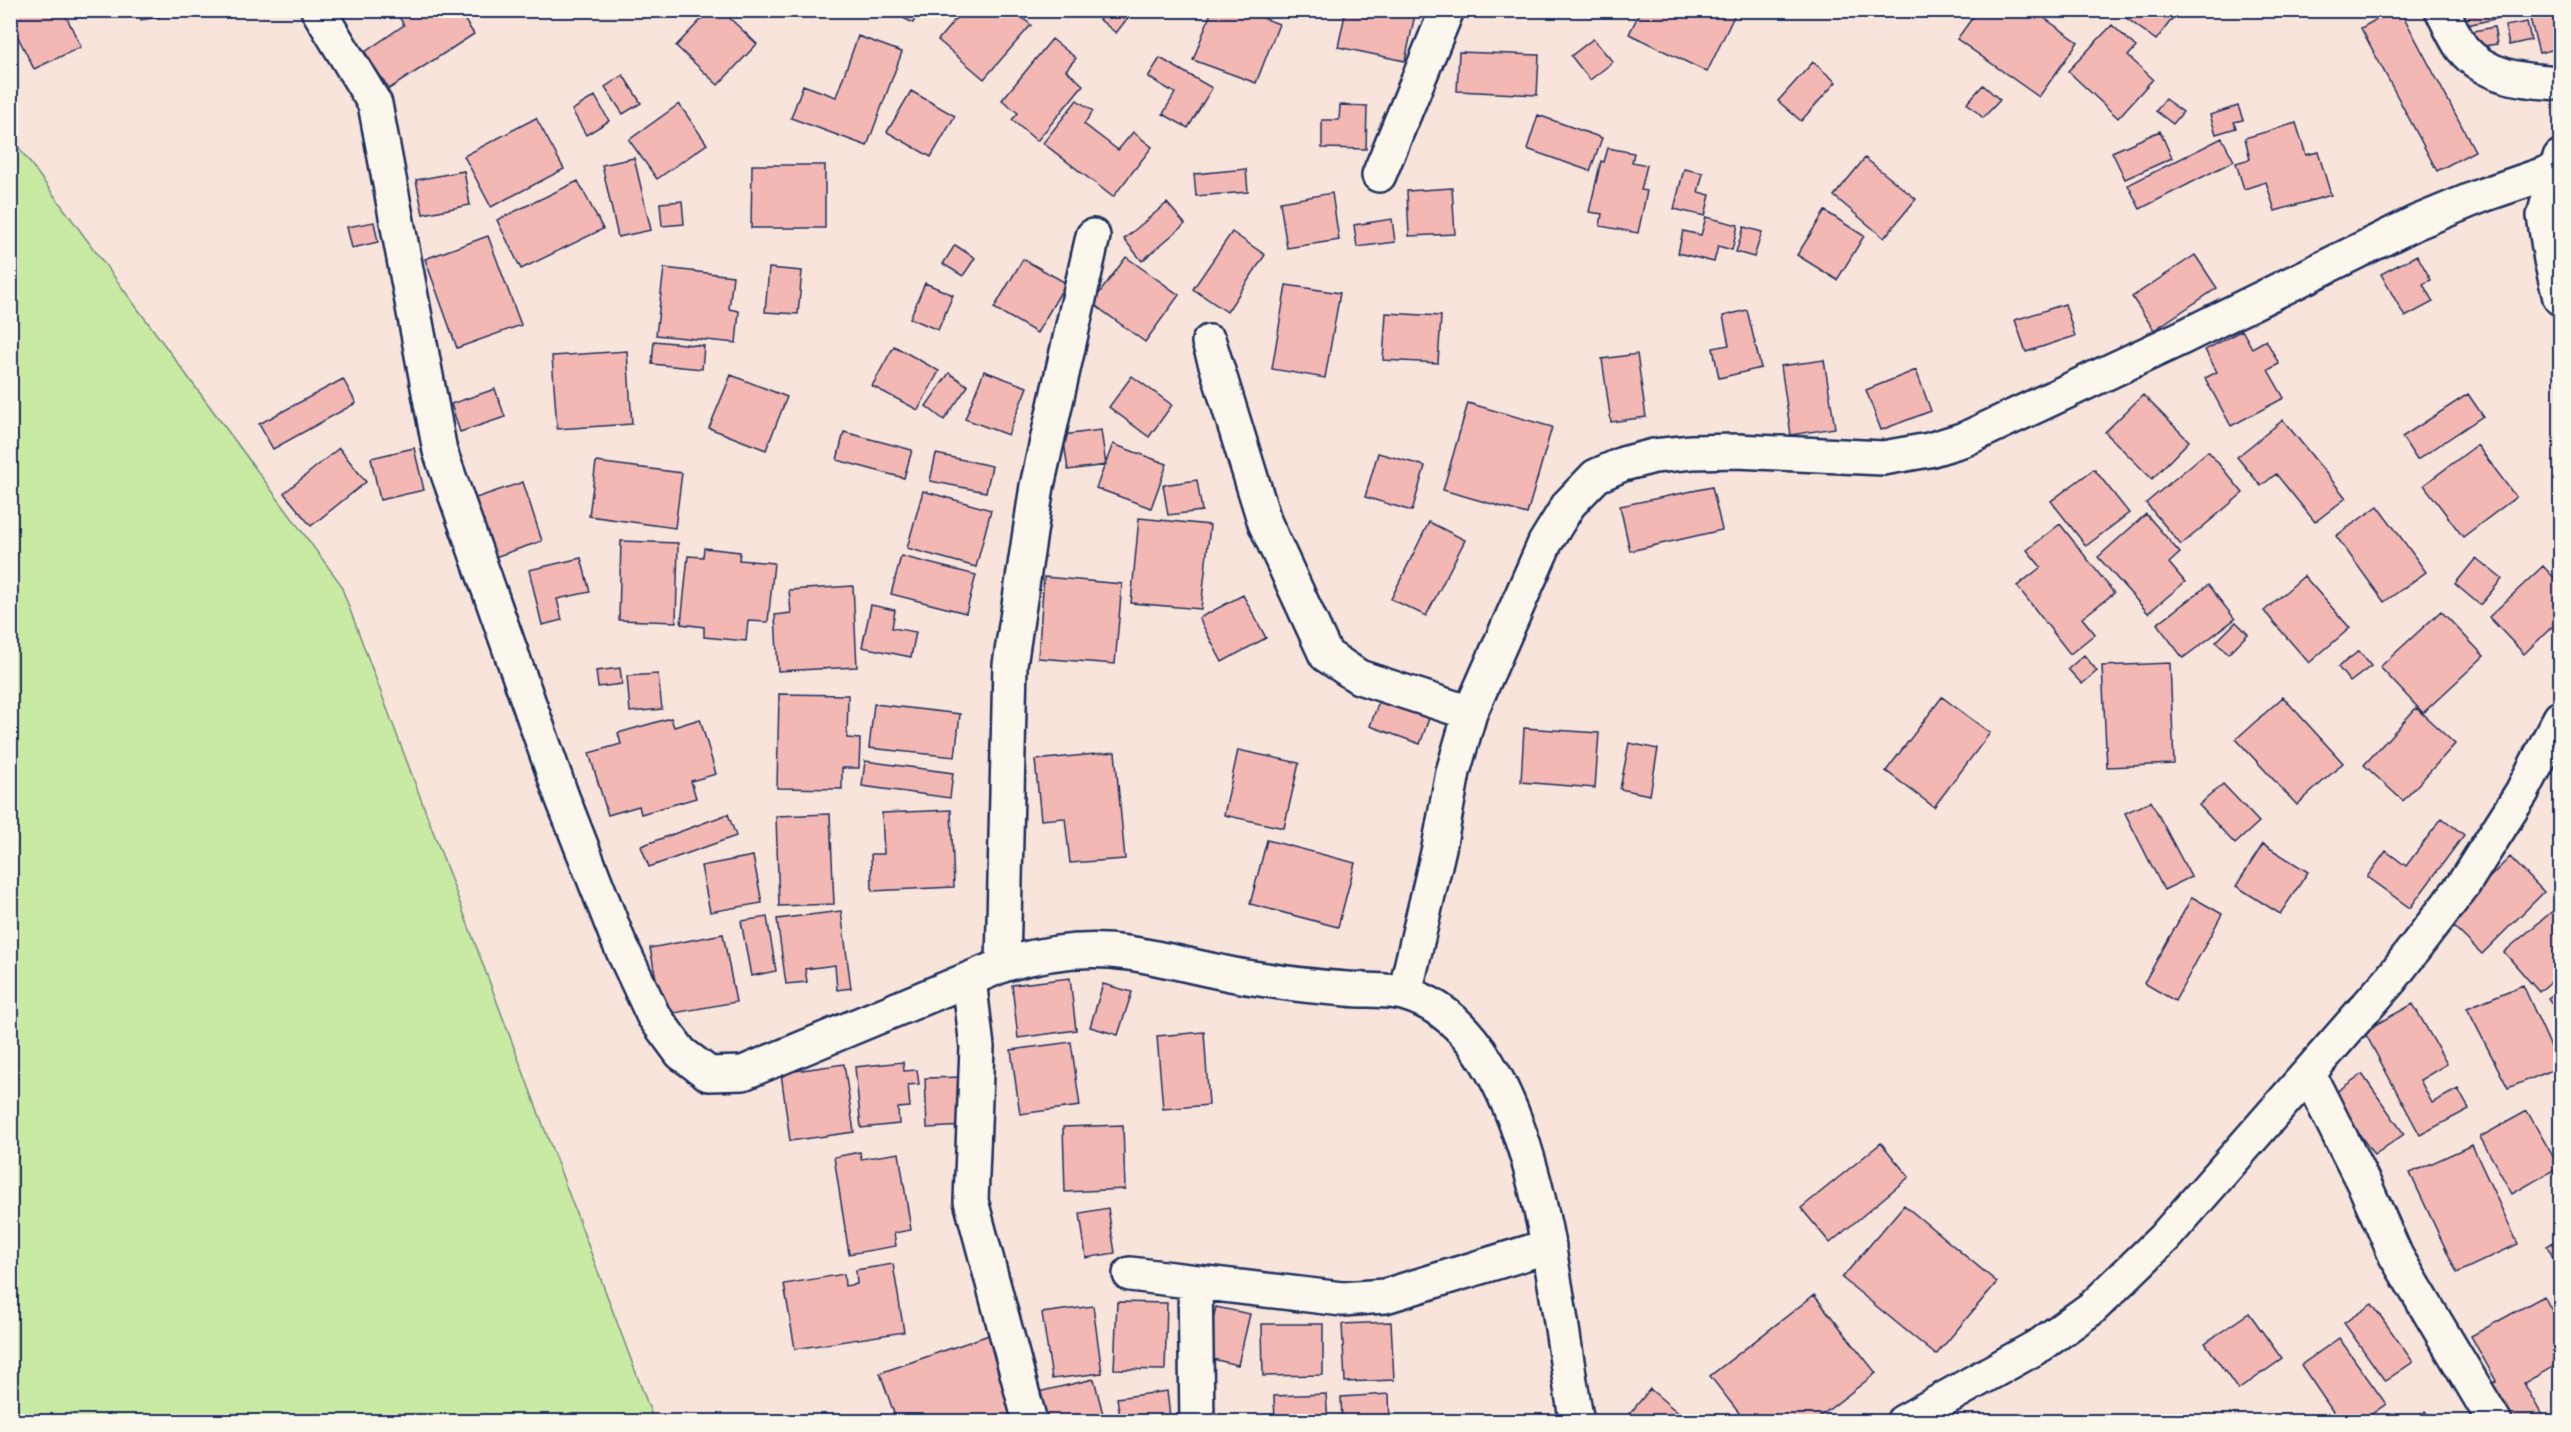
<svg xmlns="http://www.w3.org/2000/svg" width="2571" height="1432" font-family="Mynerve,sans-serif">
  <style>
    .green { fill: #c9eaa3; stroke: #728c80; stroke-width: 1.5 }
    .building { fill: #f4b8b4; stroke: #1b2f5e; stroke-width: 1.5 }
    .lines { fill: none; stroke-linecap: round; stroke-linejoin: round }
    .minor-casing { stroke: #1b2f5e; stroke-width: 38 }
    .minor { stroke: #fbf7ec; stroke-width: 33 }
  </style>
  <rect width="100%" height="100%" fill="#f9e4db"/>
  <filter id="ink" filterUnits="userSpaceOnUse"><feTurbulence type="fractalNoise" baseFrequency=".0167" numOctaves="2"/><feDisplacementMap in="SourceGraphic" scale="12" xChannelSelector="R" yChannelSelector="G"/><feConvolveMatrix kernelMatrix="1 2 1 2 8 2 1 2 1" color-interpolation-filters="sRGB"/></filter>
  <g filter="url(#ink)">
    <!-- green -->
    <path class="green" d="M11,137L340,583L654,1421H11Z"/>
    <!-- building -->
    <path class="building" d="M10,10H63L81,47L34,69L10,21Z
      M140,10H201L141,20Z
      M395,10H458L474,34L389,89L365,52L404,25Z
      M710,10H721L757,44L718,85L676,46Z
      M888,10H919L913,23Z
      M963,10H1013L1031,25L984,79L938,40Z
      M1088,10H1134L1116,33Z
      M1212,10H1242L1279,24L1256,83L1193,60Z
      M1346,10H1416L1405,61L1338,47Z
      M1641,10H1737L1707,72L1629,34Z
      M1978,10H2043L2040,15L2078,42L2039,97L1957,39Z
      M2124,10H2179L2156,40L2121,14Z
      M2393,10H2400L2475,151L2437,171L2361,28Z
      M2464,10H2497L2499,18L2467,25Z
      M2552,13L2560,48L2539,53L2530,18Z
      M2527,22L2531,40L2509,45L2505,26Z
      M2112,25L2136,47L2128,56L2153,79L2118,118L2068,71Z
      M2494,27L2497,44L2477,47L2474,31Z
      M858,36L902,52L867,146L791,118L803,85L836,97Z
      M1052,39L1076,58L1066,70L1083,85L1037,141L1012,120L1018,113L1002,100Z
      M1593,39L1613,62L1590,80L1571,56Z
      M1459,52L1539,55L1537,95L1457,91Z
      M1160,58L1212,88L1188,128L1163,114L1175,93L1148,77Z
      M1813,62L1836,82L1801,121L1778,101Z
      M623,75L641,103L623,114L605,87Z
      M1983,85L2000,100L1983,118L1967,103Z
      M911,91L955,116L931,157L887,132Z
      M595,96L609,121L586,135L572,110Z
      M2165,99L2183,112L2173,124L2156,111Z
      M1077,100L1093,111L1084,124L1118,150L1133,132L1152,147L1113,197L1043,143Z
      M679,104L707,144L657,179L629,140Z
      M1340,105L1367,106L1366,149L1322,148V120H1339Z
      M2238,106L2243,120L2234,122L2236,128L2216,134L2210,115Z
      M1538,115L1602,138L1590,171L1527,149Z
      M536,118L564,169L491,207L464,156Z
      M2296,123L2306,155L2318,152L2331,195L2275,211L2266,182L2244,189L2236,163L2250,159L2245,138Z
      M2160,131L2172,158L2125,179L2112,152Z
      M2222,138L2234,161L2140,209L2128,185Z
      M1608,148L1634,153L1632,162L1647,165L1641,190L1647,191L1638,233L1600,226L1602,214L1589,212L1601,161L1604,162Z
      M634,158L651,230L618,237L602,165Z
      M1865,158L1916,199L1884,238L1834,196Z
      M752,165H825V228H751Z
      M1246,169L1248,192L1196,196L1194,174Z
      M1684,169L1703,173L1698,192L1710,195L1705,216L1674,209Z
      M464,171L470,205L423,214L416,180Z
      M578,181L603,229L521,269L497,220Z
      M1452,188L1455,234L1409,236L1407,191Z
      M1332,193L1339,240L1287,248L1280,202Z
      M682,201L684,224L662,226L660,203Z
      M1167,203L1185,224L1142,261L1124,239Z
      M1825,211L1864,236L1837,280L1797,255Z
      M1706,217L1738,225L1732,250L1718,246L1714,262L1678,253L1683,231L1701,235Z
      M1392,219L1395,242L1357,247L1354,225Z
      M374,222L378,242L352,248L347,227Z
      M1744,227L1762,232L1754,257L1736,252Z
      M1232,232L1265,255L1227,312L1193,289Z
      M488,236L521,325L457,348L425,259Z
      M955,245L975,258L963,276L943,264Z
      M2195,255L2217,288L2154,330L2132,297Z
      M2417,255L2431,280L2423,284L2433,302L2405,317L2381,274Z
      M1126,257L1179,295L1145,342L1092,303Z
      M1023,259L1066,283L1037,333L994,308Z
      M664,268L733,276L729,309L739,311L736,343L656,335Z
      M769,268L802,271L798,314L765,312Z
      M925,283L953,295L938,330L910,318Z
      M1286,285L1340,293L1325,378L1272,369Z
      M2065,304L2075,336L2026,352L2015,320Z
      M1747,310L1761,368L1719,378L1713,348L1729,345L1723,316Z
      M1386,313L1441,316L1438,363L1383,360Z
      M2242,330L2252,348L2266,340L2279,364L2268,370L2284,398L2231,426L2205,378L2217,372L2205,350Z
      M654,341L704,346L702,369L652,364Z
      M894,346L939,371L918,410L872,386Z
      M627,351L632,424L557,429L552,356Z
      M1637,354L1646,417L1611,422L1602,359Z
      M1824,360L1835,428L1791,435L1781,366Z
      M1916,370L1931,411L1881,430L1866,390Z
      M984,371L1027,387L1008,435L965,419Z
      M949,373L968,386L944,420L926,406Z
      M731,375L787,397L766,450L709,428Z
      M1132,376L1172,405L1149,437L1109,407Z
      M343,379L356,403L273,449L259,424Z
      M495,389L505,417L460,432L451,404Z
      M2468,394L2483,416L2417,460L2402,437Z
      M2143,395L2189,441L2152,479L2105,432Z
      M1468,403L1552,427L1527,514L1443,490Z
      M2283,420L2346,498L2315,522L2276,474L2261,486L2237,457Z
      M1101,430L1106,465L1068,470L1063,435Z
      M844,432L912,450L904,478L837,460Z
      M1113,444L1167,464L1151,508L1096,488Z
      M2477,445L2516,497L2463,537L2424,485Z
      M339,448L366,482L311,526L284,493Z
      M414,448L424,490L380,500L371,458Z
      M2208,451L2243,493L2181,545L2146,503Z
      M1378,453L1425,466L1412,511L1365,497Z
      M936,454L992,466L986,492L930,481Z
      M596,462L682,473L675,528L589,516Z
      M2094,469L2129,513L2086,546L2051,501Z
      M1197,480L1202,511L1168,515L1163,485Z
      M523,482L542,541L486,560L467,501Z
      M1712,487L1722,530L1630,551L1620,506Z
      M923,491L991,510L976,567L907,548Z
      M2378,506L2426,572L2384,602L2336,536Z
      M2146,514L2180,553L2169,563L2185,582L2148,613L2098,557Z
      M1139,518L1210,525L1201,609L1131,603Z
      M1429,522L1465,540L1426,616L1391,599Z
      M2060,524L2114,593L2082,618L2095,634L2070,654L2017,586L2041,567L2027,550Z
      M621,541L678,543L676,622L619,620Z
      M704,548L740,552L739,560L774,563L768,622L748,621L746,641L704,637V627L681,624L688,556L703,557Z
      M901,556L976,575L966,613L891,594Z
      M581,558L590,592L557,599L562,620L542,625L529,570Z
      M2476,558L2502,579L2480,605L2455,584Z
      M2543,566L2560,584V619L2524,654L2489,617Z
      M2304,576L2350,628L2309,663L2264,611Z
      M1044,577L1122,584L1115,664L1038,658Z
      M2208,585L2235,619L2183,658L2157,624Z
      M853,586L857,667L778,671L775,615L791,613L789,590Z
      M1243,595L1266,638L1222,662L1199,618Z
      M871,605L895,610L892,628L916,632L911,657L862,647Z
      M2441,611L2484,656L2423,713L2380,667Z
      M2236,622L2248,634L2228,654L2216,642Z
      M2359,651L2371,666L2350,682L2338,667Z
      M2084,655L2097,671L2082,684L2068,669Z
      M2170,663L2174,764L2107,767L2102,666Z
      M620,668L622,684L598,687L596,671Z
      M658,674L662,709L630,712L627,676Z
      M1383,690L1433,707L1420,744L1370,726Z
      M779,694L848,695L847,738L860,739L859,768H842V789L777,788Z
      M1942,697L1990,733L1934,807L1886,771Z
      M2283,697L2343,763L2297,805L2236,739Z
      M874,704L960,714L955,757L869,748Z
      M2416,708L2455,744L2403,801L2364,765Z
      M671,718L674,727L700,719L716,774L691,781L696,798L641,814L639,806L608,815L589,753L621,744L618,733Z
      M1524,728L1599,733L1595,788L1521,782Z
      M1629,743L1658,749L1650,795L1620,789Z
      M1238,750L1299,763L1284,828L1224,815Z
      M1115,752L1125,859L1070,863L1065,818L1041,820L1035,760Z
      M865,761L953,773L950,798L862,786Z
      M2223,784L2259,822L2235,844L2199,805Z
      M2151,801L2191,877L2164,890L2125,813Z
      M951,810L954,887L872,891L871,854H884L882,813Z
      M728,814L736,836L649,867L641,846Z
      M830,814L834,904L779,906L776,816Z
      M2442,818L2464,835L2410,908L2367,877L2386,851L2406,866Z
      M1267,840L1355,863L1338,927L1250,904Z
      M2263,844L2308,872L2280,914L2236,886Z
      M753,856L762,903L710,912L701,866Z
      M2510,857L2544,892L2482,954L2447,920Z
      M2192,897L2222,914L2175,1001L2144,983Z
      M2555,909L2560,915V974L2539,992L2504,952Z
      M841,911L851,988L837,990L835,965L805,969L807,982L786,984L777,919Z
      M767,917L776,971L751,976L741,921Z
      M723,934L736,1002L663,1015L650,948Z
      M1070,978L1076,1030L1018,1038L1012,985Z
      M1103,984L1132,992L1118,1035L1090,1027Z
      M2523,985L2560,1067L2508,1088L2467,1008Z
      M2560,990V1016L2548,998Z
      M2413,1004L2447,1064L2420,1080L2432,1103L2458,1089L2469,1109L2420,1135L2364,1031Z
      M1204,1032L1209,1105L1163,1109L1157,1036Z
      M1071,1042L1080,1106L1020,1114L1011,1050Z
      M903,1062L904,1071L917,1070L919,1084L908,1085L910,1107L898,1108L899,1124L861,1128L855,1067Z
      M844,1064L854,1132L790,1141L781,1073Z
      M2362,1074L2404,1134L2374,1155L2332,1095Z
      M965,1077L967,1126L927,1128L925,1078Z
      M2527,1111L2559,1167L2512,1194L2480,1137Z
      M1123,1125L1125,1189L1065,1192L1063,1127Z
      M1881,1143L1909,1177L1830,1243L1801,1208Z
      M2472,1145L2518,1244L2457,1273L2410,1173Z
      M860,1152L861,1159L899,1153L911,1230L894,1233L896,1246L849,1254L834,1157Z
      M1904,1205L1997,1282L1936,1355L1842,1278Z
      M1108,1208L1115,1253L1086,1258L1080,1213Z
      M2560,1238V1267L2559,1268L2547,1246Z
      M893,1264L904,1332L795,1349L784,1284L844,1274L845,1286L857,1284L856,1270Z
      M1814,1295L1876,1373L1813,1422H1746L1710,1376Z
      M2544,1296L2560,1326V1363L2524,1383L2543,1417L2533,1422H2508L2488,1386L2496,1381L2471,1336Z
      M1117,1302L1167,1303L1165,1370L1114,1369Z
      M2372,1304L2413,1362L2385,1381L2344,1323Z
      M1093,1306L1102,1373L1052,1379L1042,1313Z
      M1216,1307L1250,1314L1238,1365L1204,1357Z
      M2249,1313L2282,1359L2238,1390L2205,1343Z
      M1391,1322L1394,1380L1345,1382L1342,1324Z
      M1262,1324H1323V1375L1263,1376Z
      M989,1335L1020,1422H897L880,1373Z
      M2339,1338L2386,1404L2360,1422H2340L2301,1365Z
      M1094,1379L1105,1422H1045L1038,1392Z
      M1650,1389L1689,1422H1623Z
      M1167,1391L1170,1417L1121,1422L1117,1398Z
      M1326,1394L1328,1422H1275L1274,1396Z
      M1389,1394L1390,1422H1342L1341,1397Z
      M2426,1411L2433,1422H2409Z"/>
    <g class="lines">
      <!-- minor casing -->
      <g class="minor-casing">
        <path id="minor" d="M318,10L375,104L440,451L562,797L618,940L653,1015L681,1053L709,1074L743,1073L1003,965C1042,953 1087,947 1128,953C1170,959 1211,972 1253,978C1284,983 1316,987 1347,989C1366,991 1389,989 1406,994C1541,1033 1554,1307 1577,1422
          M2442,10C2448,22 2454,37 2462,48C2486,78 2525,81 2560,83
          M2560,157L2544,216L2551,260L2560,298
          M1379,175L1447,10
          M1209,342L1265,523L1326,655L1359,677L1470,713
          M1003,965L1010,665L1037,486L1093,236
          M969,979L977,1047L971,1201L1029,1418
          M1405,993L1439,848L1453,772L1470,713L1545,543L1569,504L1596,476L1623,464L1654,456L1692,452L1737,451L1883,458L1929,450L1965,439L2181,338L2415,223L2483,195L2556,170
          M2309,1075L2366,1188L2396,1256L2495,1422
          M1130,1274L1342,1299L1385,1296L1549,1246
          M1195,1282L1197,1422
          M1903,1422L2042,1344L2092,1308L2164,1238L2391,979L2463,885L2522,792L2560,718"/>
      </g>
      <!-- minor -->
      <use href="#minor" class="minor"/>
    </g>
  </g>
  <!-- margin -->
  <rect width="2571" height="1432" fill="none" stroke="#fbf7ec" stroke-width="36"/>
  <rect x="18" y="18" width="2535" height="1396" fill="none" stroke="#1b2f5e" stroke-width="2" filter="url(#ink)"/>
</svg>
